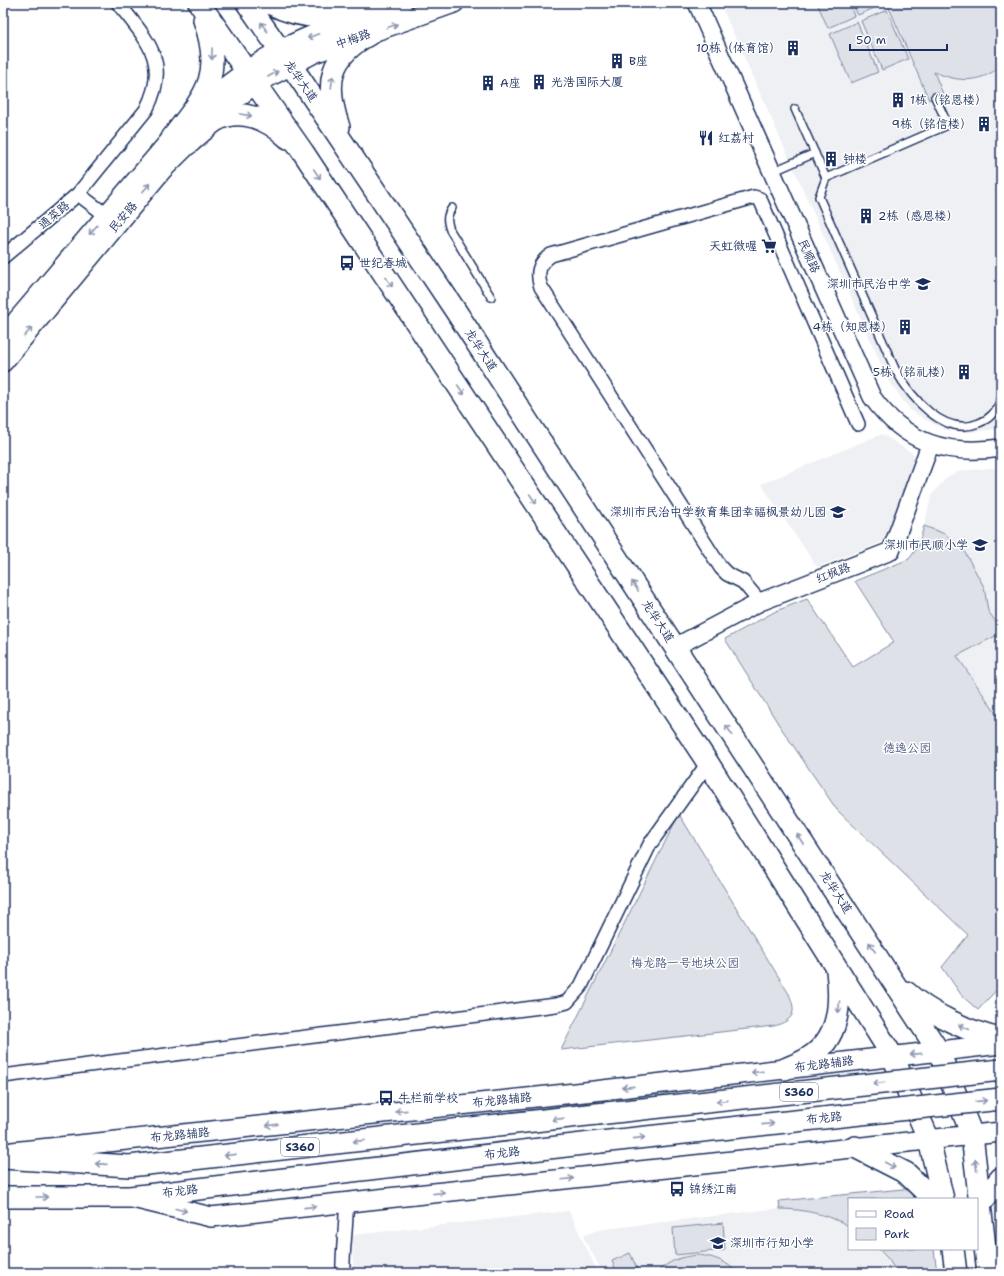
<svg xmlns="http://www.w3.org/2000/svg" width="1004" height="1276" font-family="'Shantell Sans','LXGW WenKai TC',sans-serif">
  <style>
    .built { fill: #eff0f4 }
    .green { fill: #dee1e7; stroke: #7c88a2 }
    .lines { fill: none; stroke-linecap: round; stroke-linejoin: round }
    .service-casing { stroke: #1b2f5e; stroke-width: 10 }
    .minor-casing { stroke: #1b2f5e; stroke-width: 16 }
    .tertiary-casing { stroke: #1b2f5e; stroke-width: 20 }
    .secondary-casing { stroke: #1b2f5e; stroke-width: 22 }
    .primary-casing { stroke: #1b2f5e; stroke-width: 24 }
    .service { stroke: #fff; stroke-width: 7 }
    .minor { stroke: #fff; stroke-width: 13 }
    .tertiary { stroke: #fff; stroke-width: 17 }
    .secondary { stroke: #fff; stroke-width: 19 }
    .primary { stroke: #fff; stroke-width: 21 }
    .primary-bridge-casing { stroke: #1b2f5e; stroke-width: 24; stroke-linecap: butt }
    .primary-bridge { stroke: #fff; stroke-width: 21 }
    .oneway { stroke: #8d97ae }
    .labels { text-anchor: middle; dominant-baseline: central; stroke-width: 3; stroke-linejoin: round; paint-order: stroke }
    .shield { fill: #fff; stroke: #5f6d8e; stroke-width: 1 }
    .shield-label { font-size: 11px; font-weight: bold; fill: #1b2f5e }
    .street-label { font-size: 12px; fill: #1b2f5e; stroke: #fff }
    .poi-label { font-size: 12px; fill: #1b2f5e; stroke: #fff; text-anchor: start }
    .park-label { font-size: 12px; fill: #4c5c80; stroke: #fff }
  </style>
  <rect width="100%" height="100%" fill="#fff"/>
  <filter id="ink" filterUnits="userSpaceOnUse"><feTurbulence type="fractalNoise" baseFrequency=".025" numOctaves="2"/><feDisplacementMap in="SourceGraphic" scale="8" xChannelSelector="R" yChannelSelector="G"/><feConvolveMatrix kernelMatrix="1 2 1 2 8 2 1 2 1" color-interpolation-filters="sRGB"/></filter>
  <g filter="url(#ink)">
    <!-- built -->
    <path class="built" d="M738,3H1001V429L970,432L946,430L926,420L910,410L888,380L723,10Z
      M882,434L915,455L885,541L817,567L761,484Z
      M1001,467V629L988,611L984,587L963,549L945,534L924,526L932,494L948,476L960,471Z
      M1001,633V721L957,656Z
      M772,1209H790L816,1213L840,1221L849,1226V1249H879L889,1260L897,1273H603L583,1236L598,1230Z
      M569,1211L598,1273H353V1235Z"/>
    <!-- green -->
    <path class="green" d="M817,3H849L854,16L828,28Z
      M852,3H884V4L858,15Z
      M887,3H1001V66C979,84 958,82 934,72L943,94L929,100Z
      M887,10L908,59L882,70L861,21Z
      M857,22L878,72L851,83L830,34Z
      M924,526L945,534L963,549L984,587L988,611L1001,629V633L957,656L1001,721V985L978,1010L962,996L942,967L968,935L837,810L779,725L725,639L776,611L807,599L853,667L894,642L855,581L909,559L918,547Z
      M679,814L789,994C797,1013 794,1020 774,1026L561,1050Z
      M913,1188L921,1199H849V1226C829,1215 804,1209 780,1209L779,1201Z
      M723,1223L725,1250L675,1255L673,1228Z
      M879,1249H934L937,1273H897L889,1260Z
      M630,1253L639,1273H617L612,1261Z
      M699,1255C714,1257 727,1261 737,1273H710L698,1270L683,1273H656C669,1261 681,1256 699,1255Z"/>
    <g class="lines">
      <!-- service casing -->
      <g class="service-casing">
        <path id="service" d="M795,109L826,178L819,197L895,369C910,396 943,438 979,423C990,419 997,411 1001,399
          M772,172L815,153
          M826,178L948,125L935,97
          M452,208C446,216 447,221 450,230L491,297"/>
      </g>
      <!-- minor casing -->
      <g class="minor-casing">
        <path id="minor" d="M78,194L146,110C171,62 147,40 118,3
          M3,257L78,194L106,215
          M760,602L743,582L727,574L721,568L541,287C536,273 539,263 551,255L754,197L760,199L858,424
          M3,1076L556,1005L567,1002L581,986L650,844L708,763
          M343,1273C342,1249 347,1227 346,1203"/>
      </g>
      <!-- tertiary casing -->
      <g class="tertiary-casing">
        <path id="tertiary" d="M697,3L872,397C905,443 946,456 1001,448
          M675,647L760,602L891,551L930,445"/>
      </g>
      <!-- secondary casing -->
      <g class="secondary-casing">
        <path id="secondary" d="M3,337L191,116C219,91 247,68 279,51C318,30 361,18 402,3
          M3,362L162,170L230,103L255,84L314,53L454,3
          M12,1152L594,1091L1001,1044
          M133,1198L211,1217L1001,1132"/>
      </g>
      <!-- primary casing -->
      <g class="primary-casing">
        <path id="primary" d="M199,3L303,152L708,763L893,1057L929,1140L943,1199
          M247,3L301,80L455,310L939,1052L972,1135L988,1273
          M269,3C313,26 344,15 390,7
          M339,127C324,83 329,56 370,34
          M172,138C205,95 224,77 204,20
          M189,143C197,136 206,127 215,121C240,106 269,120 288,138
          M906,992C929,1013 970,1033 1001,1039
          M785,1069C793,1065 801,1063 808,1058C840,1039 841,1003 837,971
          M855,1147L906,1173L933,1199
          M3,1158L129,1166L597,1114
          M3,1197H130L600,1142
          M981,1203L1001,1178
          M953,1249L956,1273"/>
      </g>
      <!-- service -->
      <use href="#service" class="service"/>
      <!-- minor -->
      <use href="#minor" class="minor"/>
      <!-- tertiary -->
      <use href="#tertiary" class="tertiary"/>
      <!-- secondary -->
      <use href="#secondary" class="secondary"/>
      <!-- primary -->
      <use href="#primary" class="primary"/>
      <!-- primary-bridge casing -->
      <g class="primary-bridge-casing">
        <path id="primary-bridge" d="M597,1114L1001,1070
          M600,1142L1001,1099"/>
      </g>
      <!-- primary-bridge -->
      <use href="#primary-bridge" class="primary-bridge"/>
    </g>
    <!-- one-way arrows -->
    <defs><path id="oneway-shaft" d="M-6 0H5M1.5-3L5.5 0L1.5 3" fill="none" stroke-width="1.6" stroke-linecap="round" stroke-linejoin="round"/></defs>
    <g class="oneway">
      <use href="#oneway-shaft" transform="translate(392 26) rotate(-20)"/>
      <use href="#oneway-shaft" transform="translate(264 27) rotate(-125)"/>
      <use href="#oneway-shaft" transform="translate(313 36) rotate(159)"/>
      <use href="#oneway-shaft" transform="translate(212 54) rotate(90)"/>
      <use href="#oneway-shaft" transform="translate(273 74) rotate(-30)"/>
      <use href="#oneway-shaft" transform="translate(332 82) rotate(-82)"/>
      <use href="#oneway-shaft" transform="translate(246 115) rotate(10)"/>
      <use href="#oneway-shaft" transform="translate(317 174) rotate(56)"/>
      <use href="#oneway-shaft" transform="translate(146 188) rotate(-50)"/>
      <use href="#oneway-shaft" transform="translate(93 230) rotate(131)"/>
      <use href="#oneway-shaft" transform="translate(389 282) rotate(56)"/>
      <use href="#oneway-shaft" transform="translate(28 332) rotate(-50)"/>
      <use href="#oneway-shaft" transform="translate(461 390) rotate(56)"/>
      <use href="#oneway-shaft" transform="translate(533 499) rotate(56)"/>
      <use href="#oneway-shaft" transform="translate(635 586) rotate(-123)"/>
      <use href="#oneway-shaft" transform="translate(729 730) rotate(-123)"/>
      <use href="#oneway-shaft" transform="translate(800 839) rotate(-123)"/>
      <use href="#oneway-shaft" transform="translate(872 947) rotate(-123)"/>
      <use href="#oneway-shaft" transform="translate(839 1007) rotate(96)"/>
      <use href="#oneway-shaft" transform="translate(964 1027) rotate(-156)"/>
      <use href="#oneway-shaft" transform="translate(916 1054) rotate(174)"/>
      <use href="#oneway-shaft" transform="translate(757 1072) rotate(174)"/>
      <use href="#oneway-shaft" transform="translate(879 1083) rotate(174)"/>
      <use href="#oneway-shaft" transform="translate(628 1087) rotate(174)"/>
      <use href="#oneway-shaft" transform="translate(722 1101) rotate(174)"/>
      <use href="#oneway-shaft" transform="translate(981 1101) rotate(-6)"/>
      <use href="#oneway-shaft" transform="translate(401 1111) rotate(174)"/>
      <use href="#oneway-shaft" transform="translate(558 1119) rotate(174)"/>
      <use href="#oneway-shaft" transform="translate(768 1124) rotate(-6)"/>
      <use href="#oneway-shaft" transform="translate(272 1125) rotate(174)"/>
      <use href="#oneway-shaft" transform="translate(639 1138) rotate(-6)"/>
      <use href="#oneway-shaft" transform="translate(359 1141) rotate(174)"/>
      <use href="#oneway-shaft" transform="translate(230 1155) rotate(174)"/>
      <use href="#oneway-shaft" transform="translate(101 1164) rotate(-176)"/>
      <use href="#oneway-shaft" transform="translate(890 1165) rotate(28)"/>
      <use href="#oneway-shaft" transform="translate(976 1165) rotate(-97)"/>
      <use href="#oneway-shaft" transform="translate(568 1179) rotate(-7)"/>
      <use href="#oneway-shaft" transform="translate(439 1193) rotate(-6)"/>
      <use href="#oneway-shaft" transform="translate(42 1197)"/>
      <use href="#oneway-shaft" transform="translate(310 1207) rotate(-6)"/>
      <use href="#oneway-shaft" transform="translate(181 1210) rotate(14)"/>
    </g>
  </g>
  <!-- icons -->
  <defs>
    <g id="building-bare" transform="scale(1.2)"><path d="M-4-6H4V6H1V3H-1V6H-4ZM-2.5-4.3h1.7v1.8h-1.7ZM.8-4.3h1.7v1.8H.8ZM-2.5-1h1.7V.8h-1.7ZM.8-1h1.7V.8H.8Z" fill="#1b2f5e" stroke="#fff" stroke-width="2.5" paint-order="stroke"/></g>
    <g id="restaurant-bare" transform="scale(1.2)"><path d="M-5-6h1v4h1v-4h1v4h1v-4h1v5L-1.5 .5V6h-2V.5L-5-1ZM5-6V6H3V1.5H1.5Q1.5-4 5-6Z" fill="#1b2f5e" stroke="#fff" stroke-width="2.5" paint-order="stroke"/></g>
    <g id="supermarket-bare" transform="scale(1.2)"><path d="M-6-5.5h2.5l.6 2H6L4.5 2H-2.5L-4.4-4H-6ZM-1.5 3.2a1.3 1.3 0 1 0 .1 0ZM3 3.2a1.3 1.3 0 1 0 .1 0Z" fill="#1b2f5e" stroke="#fff" stroke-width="2.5" paint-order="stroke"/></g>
    <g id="bus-bare" transform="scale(1.2)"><path d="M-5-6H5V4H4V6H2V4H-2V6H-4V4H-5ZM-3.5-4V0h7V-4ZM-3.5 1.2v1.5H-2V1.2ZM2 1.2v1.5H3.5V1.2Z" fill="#1b2f5e" stroke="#fff" stroke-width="2.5" paint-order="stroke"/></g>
    <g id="school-bare" transform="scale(1.2)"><path d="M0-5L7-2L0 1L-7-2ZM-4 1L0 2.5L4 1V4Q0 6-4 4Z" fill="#1b2f5e" stroke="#fff" stroke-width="2.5" paint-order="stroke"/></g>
  </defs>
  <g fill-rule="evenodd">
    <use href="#building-bare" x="793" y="48"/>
    <use href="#building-bare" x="617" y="61"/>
    <use href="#building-bare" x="539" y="82"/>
    <use href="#building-bare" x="488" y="83"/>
    <use href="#building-bare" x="898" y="100"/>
    <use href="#building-bare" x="984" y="124"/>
    <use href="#restaurant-bare" x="706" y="138"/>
    <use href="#building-bare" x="831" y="159"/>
    <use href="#building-bare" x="866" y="216"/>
    <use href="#supermarket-bare" x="769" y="246"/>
    <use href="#bus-bare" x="347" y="263"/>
    <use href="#school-bare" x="923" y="284"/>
    <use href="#building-bare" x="905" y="327"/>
    <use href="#building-bare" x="964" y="372"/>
    <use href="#school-bare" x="838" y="512"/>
    <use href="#school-bare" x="980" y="545"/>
    <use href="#bus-bare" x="386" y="1098"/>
    <use href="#bus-bare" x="677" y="1189"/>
    <use href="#school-bare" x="718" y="1243"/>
  </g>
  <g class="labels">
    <!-- shield labels -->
    <g class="shield">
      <rect x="780" y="1083" width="38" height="18" rx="3"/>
      <rect x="281" y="1138" width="38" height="18" rx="3"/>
    </g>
    <g class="shield-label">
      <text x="799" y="1092">S360</text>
      <text x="300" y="1147">S360</text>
    </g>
    <!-- street labels -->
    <g class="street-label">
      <text transform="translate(353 39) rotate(-19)">中梅路</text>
      <text transform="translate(301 81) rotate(55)">龙华大道</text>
      <text transform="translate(54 215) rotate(-40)">通菜路</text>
      <text transform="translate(123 217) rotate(-50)">民安路</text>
      <text transform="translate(809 256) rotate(66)">民顺路</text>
      <text transform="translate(481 350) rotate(57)">龙华大道</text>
      <text transform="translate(833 573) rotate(-21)">红枫路</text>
      <text transform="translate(658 621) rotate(57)">龙华大道</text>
      <text transform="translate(836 892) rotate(57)">龙华大道</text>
      <text transform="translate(824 1064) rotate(-7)">布龙路辅路</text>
      <text transform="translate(502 1100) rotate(-6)">布龙路辅路</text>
      <text transform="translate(824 1118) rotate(-6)">布龙路</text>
      <text transform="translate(180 1135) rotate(-6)">布龙路辅路</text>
      <text transform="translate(502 1153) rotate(-7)">布龙路</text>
      <text transform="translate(180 1191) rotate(-7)">布龙路</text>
    </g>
    <!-- poi labels -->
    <g class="poi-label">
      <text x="781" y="48" text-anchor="end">10栋（体育馆）</text>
      <text x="629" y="61">B座</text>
      <text x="551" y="82">光浩国际大厦</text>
      <text x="500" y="83">A座</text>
      <text x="910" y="100">1栋（铭恩楼）</text>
      <text x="972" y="124" text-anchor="end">9栋（铭信楼）</text>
      <text x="718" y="138">红荔村</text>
      <text x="843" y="159">钟楼</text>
      <text x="878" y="216">2栋（感恩楼）</text>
      <text x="757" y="246" text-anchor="end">天虹微喔</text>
      <text x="359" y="263">世纪春城</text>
      <text x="911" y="284" text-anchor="end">深圳市民治中学</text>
      <text x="893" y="327" text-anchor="end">4栋（知恩楼）</text>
      <text x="952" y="372" text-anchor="end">5栋（铭礼楼）</text>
      <text x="826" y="512" text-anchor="end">深圳市民治中学教育集团幸福枫景幼儿园</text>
      <text x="968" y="545" text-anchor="end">深圳市民顺小学</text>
      <text x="398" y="1098">牛栏前学校</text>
      <text x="689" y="1189">锦绣江南</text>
      <text x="730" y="1243">深圳市行知小学</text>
    </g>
    <!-- park labels -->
    <g class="park-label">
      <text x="907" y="748">德逸公园</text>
      <text x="685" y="963">梅龙路一号地块公园</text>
    </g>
  </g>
  <!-- margin -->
  <rect width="1004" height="1276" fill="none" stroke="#fff" stroke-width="16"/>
  <rect x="8" y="8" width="988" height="1260" fill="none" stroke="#1b2f5e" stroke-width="1.5" filter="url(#ink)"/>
  <!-- legend -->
  <rect x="848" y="1198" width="130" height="52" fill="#ffffff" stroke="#a4acbf"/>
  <rect x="856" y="1211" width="20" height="6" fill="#ffffff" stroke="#a4acbf"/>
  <text x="884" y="1218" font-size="12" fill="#1b2f5e">Road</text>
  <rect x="856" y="1228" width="20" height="12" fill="#dee1e7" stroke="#a4acbf"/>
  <text x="884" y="1238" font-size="12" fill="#1b2f5e">Park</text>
  <!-- scale -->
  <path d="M850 44v6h97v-6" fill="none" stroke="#1b2f5e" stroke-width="2"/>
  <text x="856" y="44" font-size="12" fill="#1b2f5e" stroke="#ffffff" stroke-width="3" paint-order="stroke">50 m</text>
</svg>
